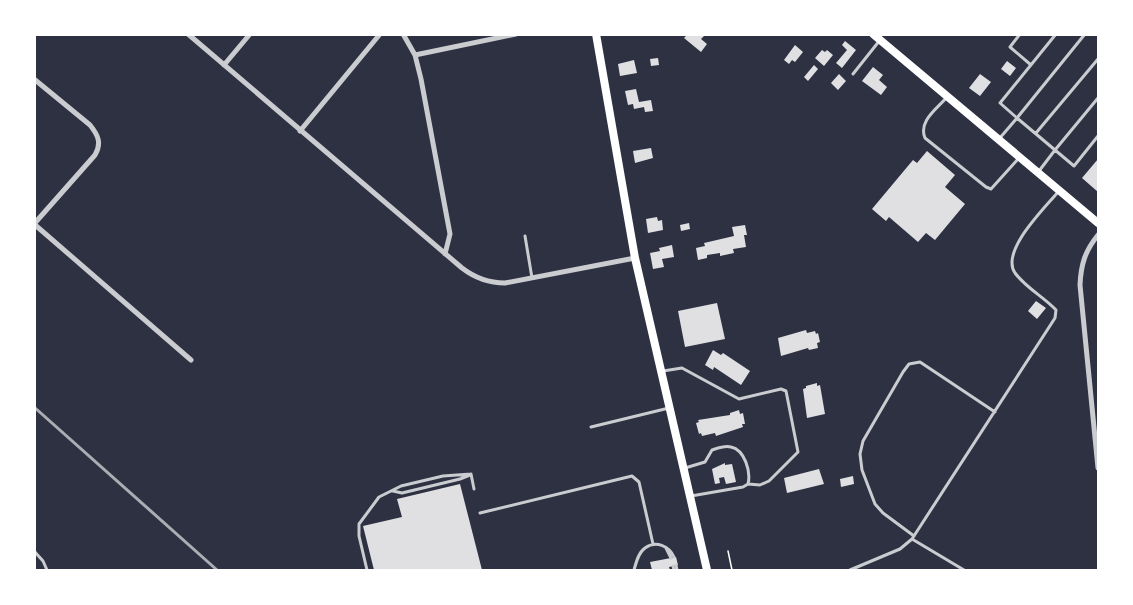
<svg xmlns="http://www.w3.org/2000/svg" width="1133" height="605" font-family="Bitter,serif">
  <style>
    .building { fill: #e0e0e3 }
    .lines { fill: none; stroke-linecap: round; stroke-linejoin: round }
    .path { stroke: #fff; stroke-width: 1.5 }
    .service { stroke: #caccd0; stroke-width: 3 }
    .minor { stroke: #caccd0; stroke-width: 5 }
    .primary { stroke: #fff; stroke-width: 8 }
    .rail { stroke: #abadb3; stroke-width: 3 }
  </style>
  <rect width="100%" height="100%" fill="#2d3142"/>
  <!-- building -->
  <path class="building" d="M688,34L704,36L701,39L707,44L701,52L684,38Z
    M845,41L856,50L842,68L836,63L847,50L842,45Z
    M795,45L803,52L795,62L792,60L789,64L784,60Z
    M822,50L825,52L827,50L833,55L824,66L815,58Z
    M658,58L659,65L651,66L650,59Z
    M634,60L637,73L620,76L618,64Z
    M1007,61L1016,68L1010,76L1001,69Z
    M814,65L818,69L808,81L804,77Z
    M873,67L883,75L879,80L887,87L881,95L862,81Z
    M839,74L846,81L838,90L831,83Z
    M980,74L991,82L980,96L969,88Z
    M636,89L639,102L651,100L653,111L645,112L644,107L634,109L633,104L628,105L625,91Z
    M651,148L653,158L635,163L633,151Z
    M927,151L955,175L945,187L965,204L935,240L926,233L918,242L889,217L886,221L872,209L913,160L917,163Z
    M1098,159V192L1082,178Z
    M657,217L658,221L662,220L663,230L648,233L646,219Z
    M689,223L690,229L681,231L680,225Z
    M745,225L747,235H744L746,247L733,249L734,253L720,256V253L707,255V258L698,260L696,248L705,246L704,243L734,236L732,227Z
    M672,245L674,257L662,259L664,267L653,269L650,253L660,251L659,248Z
    M1036,301L1046,308L1037,319L1028,311Z
    M717,303L725,339L685,347L678,311Z
    M806,330L807,333L815,331L816,334L818,333L820,342L817,343L818,348L809,350L808,348L781,356L778,338Z
    M713,350L721,355L723,353L750,371L741,385L714,367L713,370L705,365Z
    M817,383V386L820,385L825,414L807,418L803,389L806,388V386Z
    M739,410L740,414L743,413L745,424H742L743,427L716,436L715,433L702,436L701,433L699,434L696,423L699,422L698,420L730,415V413Z
    M725,463V465L732,464L736,482L726,484L724,477L719,478L720,483L715,484L712,469Z
    M819,469L824,484L787,493L784,478Z
    M853,476L854,484L841,487L840,479Z
    M460,484L482,570H374L363,526L402,517L397,499Z
    M676,557L678,565L669,567L670,570H652L650,562Z"/>
  <g class="lines">
    <!-- path -->
    <path class="path" d="M728,551L732,570"/>
    <!-- service -->
    <path class="service" d="M785,34H800
      M1020,34L1010,47L1031,65
      M1056,34L1000,103L1017,118L1085,34
      M853,74L880,40
      M947,97C937,109 918,121 925,138L986,187L991,189L1019,158
      M1098,98L1055,150L1074,166L1098,136
      M1036,133L1098,59
      M999,139L1017,118L1055,150L1039,171
      M525,236L532,278
      M663,371L682,368L739,399L781,389L786,391L798,452L769,481L760,485L748,484
      M591,427L669,408
      M685,468L705,462L712,450C718,448 725,445 731,447C745,450 751,472 748,484L743,487L691,496
      M471,474L474,489
      M393,491L402,493L460,479L470,475
      M480,513L632,476L639,482L653,544
      M914,536L883,513L875,504L862,470L860,454L863,441L903,372L909,364L920,362L995,412
      M912,539L964,570
      M666,548L671,558
      M34,551L43,561L47,570
      M676,565L677,570
      M673,566L674,570
      M367,570L359,536V524L379,497L401,486L443,476L471,474
      M634,570C636,563 638,553 645,548C656,540 669,546 674,557
      M850,570L900,549L912,539L1055,318L1056,310C1044,297 1026,288 1015,273C1000,251 1045,208 1058,192"/>
    <!-- minor -->
    <path class="minor" d="M188,34L462,268C475,278 488,283 505,283L635,258
      M403,34L415,55L421,79L450,234L445,254
      M415,55L516,34
      M224,65L250,34
      M34,79L90,125C98,135 102,143 95,155L34,224L191,360
      M300,131L380,34
      M1098,235C1085,251 1081,264 1080,285L1098,468"/>
    <!-- primary -->
    <path class="primary" d="M596,34L635,258L707,570
      M873,34L1098,223"/>
    <!-- rail -->
    <path class="rail" d="M34,407L217,570"/>
  </g>
  <!-- border -->
  <rect width="1133" height="605" fill="none" stroke="#ffffff" stroke-width="72"/>
</svg>
